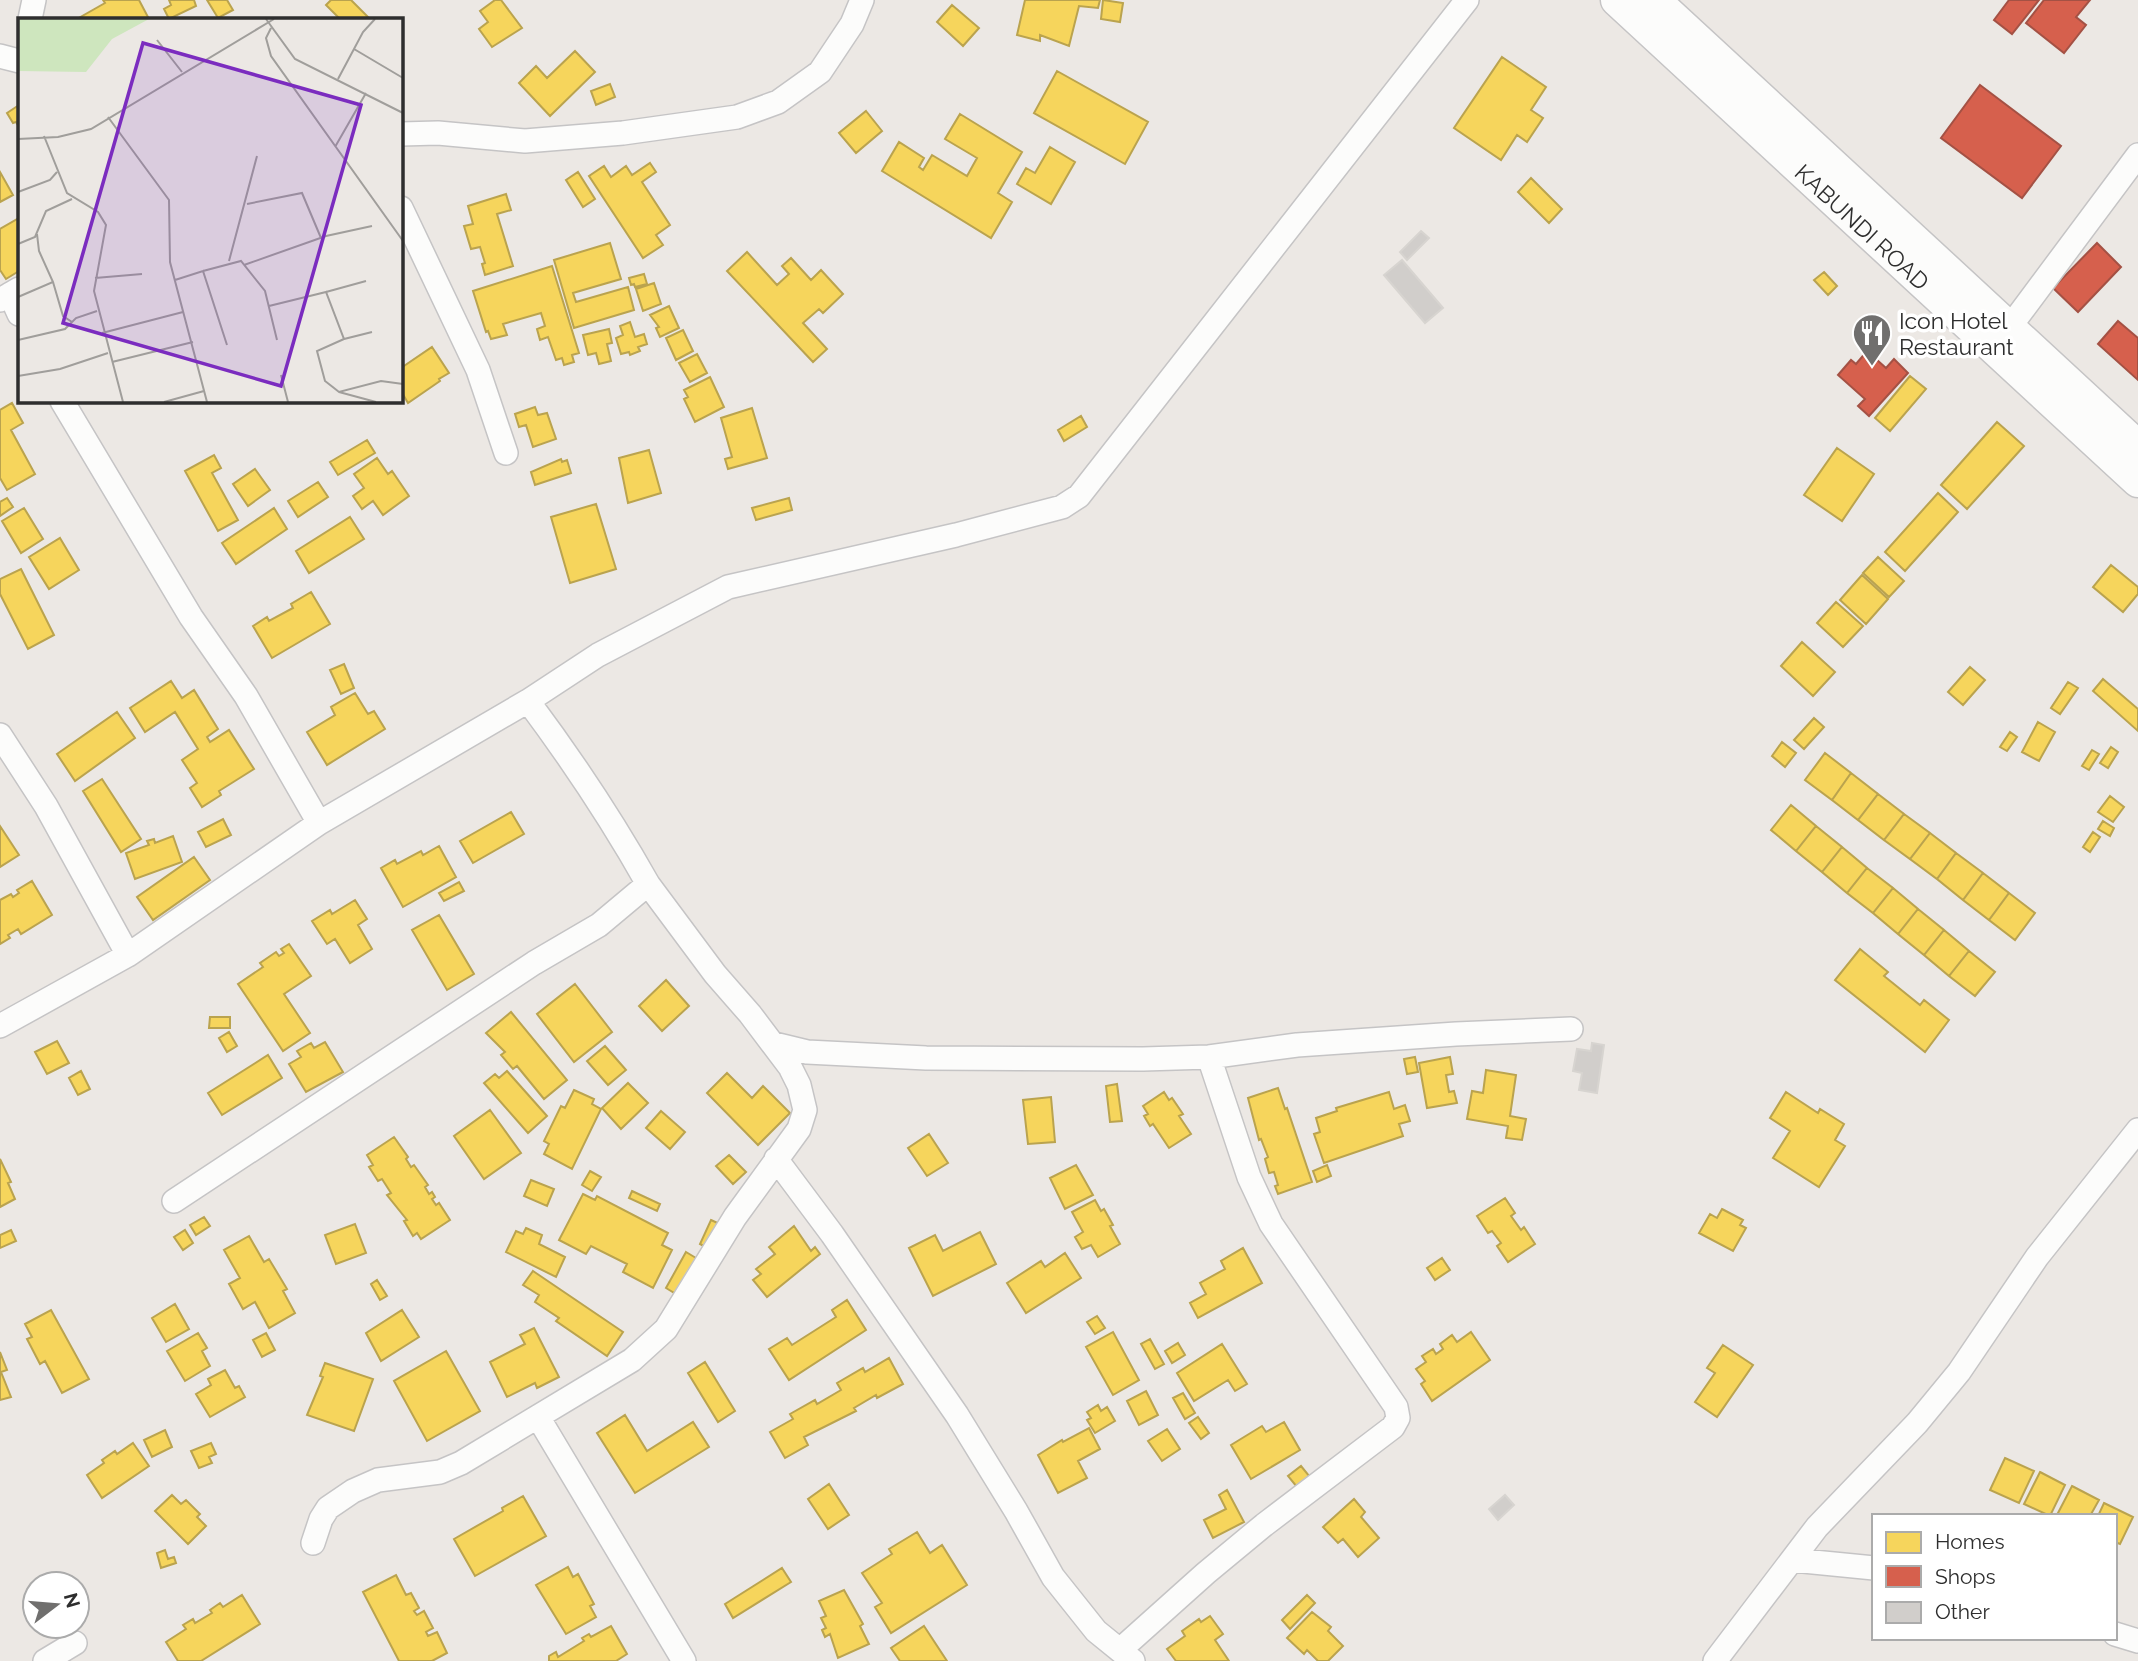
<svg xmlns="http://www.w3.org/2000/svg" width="2138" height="1661" font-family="Raleway,sans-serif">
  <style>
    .homes { fill: #f6d55c; stroke: #baa34e; stroke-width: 2 }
    .shops { fill: #d6604d; stroke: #a45144; stroke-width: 2 }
    .building { fill: #d1cecb; stroke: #d7d4d0; stroke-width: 2 }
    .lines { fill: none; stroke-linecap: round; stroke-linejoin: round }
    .street-casing { stroke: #c5c4c5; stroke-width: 26 }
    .secondary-casing { stroke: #c5c4c5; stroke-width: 35 }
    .street { stroke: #fcfcfb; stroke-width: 23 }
    .secondary { stroke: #fcfcfb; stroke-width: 32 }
    .labels { text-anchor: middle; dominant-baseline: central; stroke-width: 7; stroke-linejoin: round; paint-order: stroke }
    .street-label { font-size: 23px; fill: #2e2e2e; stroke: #fff }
    .poi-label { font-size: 23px; fill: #2e2e2e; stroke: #fff; text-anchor: start }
    .inset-road { fill: none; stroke: #a09e9b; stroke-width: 2 }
    .view { fill: #7b2cbf; fill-opacity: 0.15; stroke: #7b2cbf; stroke-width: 3.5 }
    .inset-edge { fill: none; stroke: #2e2e2e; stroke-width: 3.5 }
  </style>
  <rect width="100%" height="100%" fill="#ece8e4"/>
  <!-- homes -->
  <path class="homes" d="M103,0H139L149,19H77L105,3Z
    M169,0H194L196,6L169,19L164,9L171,5Z
    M207,0H227L233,10L218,18Z
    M331,0H351L370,19H340L326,5Z
    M495,0H501L522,28L492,47L479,29L488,22L480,11Z
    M1025,0H1100L1098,8L1079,6L1069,46L1040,35V41L1017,35Z
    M1103,0L1123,3L1120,22L1101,19Z
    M952,5L979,28L963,46L937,22Z
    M575,51L595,72L550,116L519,83L536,66L547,78Z
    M1502,57L1546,87L1531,110L1543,118L1527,142L1517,135L1501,160L1454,128Z
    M1057,71L1148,122L1125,164L1034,113Z
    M610,84L615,97L596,105L591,91Z
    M19,105V127L16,122L13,123L7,113Z
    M866,111L882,131L856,153L839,133Z
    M960,114L1022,152L998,193L1012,202L991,238L882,171L899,142L924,158L919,167L923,170L932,155L967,176L977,158L945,139Z
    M1050,147L1075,162L1051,204L1017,184L1026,168L1035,173Z
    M650,163L656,172L642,182L670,225L656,235L663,245L643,258L589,176L604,166L611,177L626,166L632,175Z
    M0,172L13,195L0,202Z
    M578,172L595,199L583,207L566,180Z
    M1531,178L1562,209L1549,223L1518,192Z
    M506,194L511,210L497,214L513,266L485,275L482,264L485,263L480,247L471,249L464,226L473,224L468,206Z
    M19,218V271L6,279L0,270V229Z
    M610,243L621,279L573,293L576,302L628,287L634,310L574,328L554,260Z
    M747,252L777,285L789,274L782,266L791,258L811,280L821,270L843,294L823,313L819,309L803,323L827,349L813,362L727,271Z
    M552,266L579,353L572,355L574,362L564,365L562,358L556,360L548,337L540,340L537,329L545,326L541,313L503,324L507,335L491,339L488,331L486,332L473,291Z
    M1824,272L1837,286L1828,295L1814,280Z
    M644,274L647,284L635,287L634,284L631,285L629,278Z
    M654,283L661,304L643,311L636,289Z
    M669,306L679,328L660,337L656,328L659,327L650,315Z
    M630,322L635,337L644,334L647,344L638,347L640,351L630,355L629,352L621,354L616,338L623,335L620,326Z
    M609,329L612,343L607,344L611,361L599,364L596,353L588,355L583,335Z
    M683,330L693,351L676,360L666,338Z
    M432,347L449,373L439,379L440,381L408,403L401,391V368Z
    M697,354L707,373L690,382L679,363Z
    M1910,376L1926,389L1890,431L1875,418Z
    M710,377L724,407L695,422L684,399L688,397L684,390Z
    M12,403L23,423L11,430L35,474L7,490L0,478V410Z
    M535,407L538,415L547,413L556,439L533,447L526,425L519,427L515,414Z
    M752,408L767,458L728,469L725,459L732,457L721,418Z
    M1081,416L1087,427L1064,441L1058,430Z
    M1997,422L2024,446L1967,509L1941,485Z
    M367,440L375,453L338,475L330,462Z
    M1837,448L1874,474L1842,521L1804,495Z
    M649,450L661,493L628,503L619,458Z
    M214,455L221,468L212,473L238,520L218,531L185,471Z
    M377,458L388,474L392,471L409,496L383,515L373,501L362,509L353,496L364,488L354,474Z
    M561,459L562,462L567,460L571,473L535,485L531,472Z
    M255,469L270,490L248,506L233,484Z
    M318,482L328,497L298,517L288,501Z
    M1938,493L1958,512L1905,571L1885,552Z
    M7,498L13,507L0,516V502Z
    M789,498L792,510L756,520L752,508Z
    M596,504L616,569L570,583L551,517Z
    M24,508L43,539L21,553L2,521Z
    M274,508L287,529L236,564L222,543Z
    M350,517L364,539L309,573L296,551Z
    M60,538L79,570L49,589L29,557Z
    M1878,557L1904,581L1889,597L1863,573Z
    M2111,565L2138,587V594L2123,612L2093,587Z
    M21,569L54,635L28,649L0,594V579Z
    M1862,575L1888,599L1866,624L1840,600Z
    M311,592L330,624L272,658L253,626L267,617L269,621L293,608L291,604Z
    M1836,602L1863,626L1843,647L1817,623Z
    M1802,642L1835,672L1813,696L1781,666Z
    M344,664L354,688L341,694L330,670Z
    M1970,667L1985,680L1963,705L1948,692Z
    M2103,679L2138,709V731L2093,691Z
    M171,681L182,698L194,690L218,729L207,737L210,742L229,730L254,769L219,791L221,795L202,807L190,788L197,783L182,760L198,749L175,712L145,732L130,708Z
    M2068,682L2078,688L2060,714L2051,708Z
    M355,693L368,714L374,711L385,729L327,765L307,732L335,715L331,707Z
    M117,712L135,738L75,781L57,754Z
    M1814,718L1824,727L1804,749L1794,740Z
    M2038,722L2055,732L2039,761L2022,752Z
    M2010,732L2017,737L2007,751L2000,747Z
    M1782,742L1796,753L1785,767L1772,756Z
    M2111,747L2118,752L2108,768L2100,763Z
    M2092,750L2099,754L2089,770L2082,766Z
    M1825,753L1851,773L1832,800L1805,780Z
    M1851,773L1878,794L1858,820L1832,800Z
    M102,779L141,839L121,852L83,791Z
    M1878,794L1904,814L1884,840L1858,820Z
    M2110,796L2124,807L2113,822L2098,812Z
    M1791,805L1816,826L1796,851L1771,830Z
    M511,812L524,834L473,863L460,841Z
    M1904,814L1930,833L1910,859L1884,840Z
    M223,819L231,835L206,847L198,832Z
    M2103,821L2114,828L2110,836L2098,829Z
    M0,826L19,855L0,867Z
    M1816,826L1842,847L1822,872L1796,851Z
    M2093,832L2100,837L2090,852L2083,847Z
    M1930,833L1956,853L1937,879L1910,859Z
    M173,836L182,862L135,879L126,853L149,845L147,841L154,839L155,843Z
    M439,846L456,877L403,907L381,868L395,860L397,864L421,851L423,855Z
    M1842,847L1867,868L1847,893L1822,872Z
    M1956,853L1983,873L1963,900L1937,879Z
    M194,857L210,880L153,920L137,897Z
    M1867,868L1893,888L1873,913L1847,893Z
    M1983,873L2009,893L1989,920L1963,900Z
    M32,881L52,915L21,934L18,929L8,935L10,938L0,944V900L11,894L13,897L19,893L17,890Z
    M459,882L464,891L444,901L439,893Z
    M1893,888L1918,909L1898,934L1873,913Z
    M2009,893L2035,913L2015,940L1989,920Z
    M355,900L367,919L358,925L372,949L350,963L335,939L327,944L312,921L330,910L332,914Z
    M1918,909L1944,930L1924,955L1898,934Z
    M439,915L474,974L447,990L412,930Z
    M1944,930L1969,951L1949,976L1924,955Z
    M289,944L311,976L284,994L310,1033L283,1051L238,984L263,967L260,963L276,952L279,956L284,953L281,949Z
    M1860,949L1888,972L1884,976L1920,1005L1924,1000L1949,1020L1925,1052L1835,980Z
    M1969,951L1995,972L1975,996L1949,976Z
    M666,980L689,1006L662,1031L639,1006Z
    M575,984L612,1032L574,1062L537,1014Z
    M511,1012L567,1080L544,1099L517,1066L513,1069L501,1055L505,1052L486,1033Z
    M210,1017H230V1028H209Z
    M229,1032L237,1046L227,1052L219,1038Z
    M57,1041L69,1063L47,1074L35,1052Z
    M325,1042L343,1072L306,1092L289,1064L301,1057L297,1051L311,1043L314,1048Z
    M605,1046L626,1070L608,1085L587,1061Z
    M268,1055L282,1078L222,1115L208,1093Z
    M1415,1057L1418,1072L1407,1074L1404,1059Z
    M1450,1057L1453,1074L1446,1075L1449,1092L1454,1091L1457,1103L1427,1108L1419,1063Z
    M1486,1070L1516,1075L1510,1116L1526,1119L1522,1140L1506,1138L1508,1126L1467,1119L1472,1091L1483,1093Z
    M81,1071L90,1089L78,1095L69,1078Z
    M507,1071L547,1116L528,1133L484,1083L495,1074L499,1078Z
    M727,1073L752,1098L763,1086L790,1113L758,1145L707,1093Z
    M628,1083L648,1103L621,1129L602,1108Z
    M1117,1084L1122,1121L1110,1122L1106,1086Z
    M1278,1088L1285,1109L1287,1108L1312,1182L1278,1194L1275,1186L1278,1185L1274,1172L1269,1173L1265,1159L1268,1157L1261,1139L1259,1140L1248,1098Z
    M574,1090L594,1099L592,1104L601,1109L572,1169L544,1154L549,1144L544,1141L561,1106L565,1108Z
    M1164,1092L1169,1100L1172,1098L1183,1114L1179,1116L1191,1134L1169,1148L1153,1124L1150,1126L1144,1116L1148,1114L1143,1106Z
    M1389,1092L1394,1109L1405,1105L1410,1121L1399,1124L1403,1136L1324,1163L1314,1134L1320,1132L1316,1118L1337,1111L1336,1108Z
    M1786,1092L1818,1113L1820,1109L1844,1124L1835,1140L1845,1146L1819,1187L1773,1158L1790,1131L1770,1118Z
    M1051,1097L1055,1142L1028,1144L1023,1100Z
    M490,1110L521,1153L484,1179L454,1136Z
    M661,1111L685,1132L670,1149L646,1128Z
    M929,1134L948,1163L927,1176L908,1148Z
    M394,1137L408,1157L406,1159L411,1167L414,1165L428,1185L425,1187L429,1194L432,1192L435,1197L432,1199L436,1205L439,1203L450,1220L421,1239L417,1233L413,1236L404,1221L407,1220L387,1195L391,1193L382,1179L378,1181L369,1167L373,1165L367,1155Z
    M729,1155L746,1172L733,1184L716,1166Z
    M0,1159L11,1182L8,1183L15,1199L0,1207Z
    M1076,1165L1093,1195L1065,1209L1050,1178Z
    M1327,1165L1331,1176L1317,1182L1313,1171Z
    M590,1171L601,1177L592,1191L582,1185Z
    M531,1180L554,1189L547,1206L524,1196Z
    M632,1191L660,1204L657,1211L629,1198Z
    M583,1194L595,1200L597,1196L668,1233L662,1245L672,1250L653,1288L623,1272L627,1264L591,1246L586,1254L559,1240Z
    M1505,1198L1515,1213L1511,1216L1521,1230L1524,1227L1535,1244L1508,1262L1497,1246L1501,1243L1492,1231L1488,1233L1477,1216Z
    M1095,1200L1101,1211L1104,1209L1113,1225L1110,1226L1120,1244L1098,1257L1091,1245L1082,1249L1075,1237L1083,1232L1072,1212Z
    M1722,1209L1743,1220L1740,1225L1746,1228L1733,1251L1699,1233L1710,1214L1717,1218Z
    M204,1217L210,1226L196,1235L190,1225Z
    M711,1220L722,1225L711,1250L700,1244Z
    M355,1224L366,1253L336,1264L325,1235Z
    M794,1226L811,1251L815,1247L820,1254L767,1297L753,1280L761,1274L756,1269L775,1254L769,1247Z
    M526,1228L542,1235L539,1244L565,1257L556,1277L506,1252L516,1231L523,1234Z
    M11,1230L16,1241L0,1248V1235Z
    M185,1230L193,1243L183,1250L174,1237Z
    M980,1232L996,1264L933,1296L909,1248L935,1235L943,1251Z
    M249,1236L264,1262L269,1259L287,1289L283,1291L295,1313L269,1328L255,1302L243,1309L229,1284L240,1278L224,1250Z
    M1243,1248L1262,1283L1198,1318L1190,1303L1206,1294L1200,1283L1225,1269L1221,1261Z
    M686,1252L701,1261L681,1297L666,1288Z
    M1065,1253L1081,1278L1026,1313L1007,1283L1041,1261L1045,1267Z
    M1442,1258L1450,1270L1435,1280L1427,1268Z
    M533,1271L623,1332L607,1356L556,1321L559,1318L535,1302L539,1295L523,1285Z
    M377,1280L387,1296L380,1300L371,1284Z
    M847,1300L866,1330L789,1380L769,1349L787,1338L792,1345L836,1317L832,1310Z
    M175,1304L189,1329L166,1342L152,1318Z
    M51,1310L89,1379L62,1393L45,1361L40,1364L27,1339L32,1337L25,1324Z
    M402,1310L419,1337L381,1361L366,1333Z
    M1097,1316L1105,1328L1095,1334L1087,1322Z
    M534,1328L559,1377L537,1388L535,1383L507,1397L490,1362L525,1344L520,1335Z
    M1113,1332L1139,1380L1113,1395L1086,1347Z
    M1471,1332L1490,1360L1432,1401L1421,1384L1425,1381L1416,1369L1426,1362L1422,1356L1433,1349L1436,1354L1443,1349L1440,1344L1452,1335L1457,1342Z
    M198,1333L207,1348L202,1351L210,1366L185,1381L167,1351Z
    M266,1333L275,1350L262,1357L253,1340Z
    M1150,1339L1164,1364L1155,1369L1141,1344Z
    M1178,1343L1185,1355L1172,1363L1165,1351Z
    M1222,1344L1247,1384L1235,1391L1228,1380L1194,1401L1177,1373Z
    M1723,1345L1753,1365L1717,1417L1695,1402L1715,1373L1707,1368Z
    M446,1351L480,1411L427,1441L394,1381Z
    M0,1352L7,1370L1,1372L11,1397L0,1400Z
    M889,1358L903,1384L877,1398L876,1395L854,1408L856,1411L804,1437L808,1445L785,1458L770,1432L793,1419L790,1414L815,1400L817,1404L841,1390L837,1383L863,1368L865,1372Z
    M705,1362L735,1411L718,1422L688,1373Z
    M325,1363L373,1379L354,1431L307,1415L323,1377L320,1376Z
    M225,1370L235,1388L239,1386L245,1397L210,1417L196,1394L211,1385L208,1379Z
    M1146,1391L1158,1415L1139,1425L1127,1401Z
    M1183,1393L1195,1413L1185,1419L1173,1398Z
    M1098,1405L1101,1411L1107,1407L1115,1421L1095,1433L1087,1420L1091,1418L1087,1412Z
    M625,1415L647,1451L693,1422L709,1447L635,1493L597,1433Z
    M1198,1417L1209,1433L1201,1439L1189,1423Z
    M1284,1422L1300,1450L1251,1479L1231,1445L1262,1426L1266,1432Z
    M1089,1428L1100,1449L1078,1461L1087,1478L1058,1493L1038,1455L1062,1440L1063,1442Z
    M1167,1429L1180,1449L1162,1461L1148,1441Z
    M165,1430L172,1447L152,1457L144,1440Z
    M133,1443L149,1466L102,1498L87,1475L104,1463L102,1460L115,1451L117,1454Z
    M211,1443L216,1454L209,1457L212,1463L199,1468L191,1451Z
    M2005,1458L2034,1471L2019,1503L1990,1490Z
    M1301,1466L1310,1477L1297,1487L1288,1476Z
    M2040,1472L2065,1485L2050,1516L2024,1504Z
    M829,1484L849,1515L828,1529L808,1499Z
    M2072,1486L2099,1500L2090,1516H2063L2058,1513Z
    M1227,1490L1244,1522L1213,1538L1204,1520L1226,1509L1219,1495Z
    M172,1495L181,1504L186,1500L200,1514L197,1517L206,1526L188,1544L155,1511Z
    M523,1496L546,1536L475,1576L454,1539L503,1511L502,1508Z
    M1354,1499L1365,1512L1361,1517L1379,1538L1358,1557L1343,1539L1338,1543L1323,1527Z
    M2104,1503L2133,1517L2120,1544L2115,1542V1516H2098Z
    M917,1532L930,1553L942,1545L967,1585L891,1633L875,1607L882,1603L862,1573L892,1554L889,1549Z
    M165,1550L168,1559L174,1557L176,1563L161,1568L157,1553Z
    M568,1567L573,1577L578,1574L594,1604L590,1606L596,1617L566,1634L536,1585Z
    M782,1568L791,1582L733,1618L725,1604Z
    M396,1575L406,1595L411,1593L419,1608L414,1611L417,1615L424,1611L433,1628L426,1632L428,1636L437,1632L447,1653L432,1661H399L363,1592Z
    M844,1590L863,1624L860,1626L869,1644L838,1658L830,1634L825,1637L822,1630L826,1628L821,1618L826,1616L819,1601Z
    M242,1595L260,1624L201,1661H178L166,1642L186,1629L183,1625L193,1619L195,1623L212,1613L210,1610L220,1603L223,1607Z
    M1307,1595L1315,1603L1290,1629L1282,1620Z
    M1312,1612L1331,1627L1328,1631L1343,1646L1328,1661H1318L1307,1650L1304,1654L1287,1638Z
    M1210,1616L1223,1634L1215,1640L1229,1661H1176L1167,1649L1185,1636L1182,1631L1199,1619L1201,1622Z
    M611,1626L627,1654L616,1661H549V1656L556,1652L558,1657L584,1641L582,1638L589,1634L591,1637Z
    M924,1626L947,1661H900L891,1648Z"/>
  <!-- shops -->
  <path class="shops" d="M2009,0H2039L2012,34L1994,20Z
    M2044,0H2090L2076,17L2086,25L2064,53L2026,23Z
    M1980,85L2061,146L2022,198L1941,138Z
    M2097,243L2121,267L2078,312L2053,288Z
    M2118,321L2138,338V380L2098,344Z
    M1867,351L1886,368L1894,359L1908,373L1869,416L1858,406L1865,399L1838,375L1851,360L1856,364Z"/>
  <!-- building -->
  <path class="building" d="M1421,231L1429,238L1407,260L1400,252Z
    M1402,260L1443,308L1425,323L1384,275Z
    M1592,1043L1604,1045L1597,1093L1579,1090L1582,1073L1573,1071L1577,1049L1591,1051Z
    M1505,1495L1514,1505L1498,1520L1489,1509Z"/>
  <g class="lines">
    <!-- street casing -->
    <g class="street-casing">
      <path id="street" d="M30,19L34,0
        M0,56L19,61
        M401,134L438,133L525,141L623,133L737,117L778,102L820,72L852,24L862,0
        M401,208L478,370L506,453
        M10,294L19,314
        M0,300L19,289
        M2009,328L2138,155
        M62,401L191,617L246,696L319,823
        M0,735L46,806L128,955
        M0,1026L128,955L319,823L528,701L598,655L728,587L956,535L1062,507L1079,496L1467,0
        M774,1044L807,1052L926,1058L1143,1059L1209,1057L1297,1045L1456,1034L1571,1029
        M776,1159L832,1234L957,1415L1016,1511L1053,1577L1096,1631L1133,1661
        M174,1201L534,963L599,925L648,884C612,820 572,760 528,701
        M538,1417L684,1661
        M313,1543L321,1519L328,1508L353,1491L378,1480L440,1472L461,1463L632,1360L666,1329L735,1217L799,1129L805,1110L799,1085L790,1067L750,1014L715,974L648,884
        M1793,1560L1874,1568
        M2115,1634L2138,1641
        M1120,1650L1206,1573L1264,1525L1393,1427L1398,1418L1396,1407L1271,1224L1249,1177L1209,1057
        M45,1661L75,1643
        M1715,1661L1817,1527L1917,1423L1959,1372L2037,1257L2138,1130"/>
    </g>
    <!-- secondary casing -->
    <g class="secondary-casing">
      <g id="secondary">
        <path id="s1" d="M1617,0L2138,481"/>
        <path d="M1654,0L2138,447"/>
      </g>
    </g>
    <!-- street -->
    <use href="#street" class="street"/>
    <!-- secondary -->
    <use href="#secondary" class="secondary"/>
  </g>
  <!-- icons -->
  <defs>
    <g id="restaurant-pin" transform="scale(2.0125)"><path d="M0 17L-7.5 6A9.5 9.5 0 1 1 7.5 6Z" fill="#706f6e" stroke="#fff"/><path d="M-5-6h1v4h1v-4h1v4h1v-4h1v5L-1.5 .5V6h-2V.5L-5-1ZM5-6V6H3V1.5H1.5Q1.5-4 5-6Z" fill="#fff"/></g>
  </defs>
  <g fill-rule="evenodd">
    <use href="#restaurant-pin" x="1872" y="333"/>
  </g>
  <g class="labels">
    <!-- street labels -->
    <g class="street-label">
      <text stroke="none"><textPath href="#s1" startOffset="334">KABUNDI ROAD</textPath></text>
    </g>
    <!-- poi labels -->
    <g class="poi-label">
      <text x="1899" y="320">Icon Hotel<tspan x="1899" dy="26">Restaurant</tspan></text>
    </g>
  </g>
  <!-- overview -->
  <g transform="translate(18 18)">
    <rect width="385" height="385" fill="#ece8e4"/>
    <path d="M0,1H131L94,21L68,54L0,53Z" fill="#cee6be"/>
    <path class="inset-road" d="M248,1L277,41L385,95M253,10L248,20L253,38L385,223M139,22L164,54M336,31L385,60M320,61L345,14L357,1M90,99L151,182L152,244L189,384M26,118L49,175L80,194L88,207L76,273L105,384M0,121L40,119L73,111L256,1M317,129L348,75M0,174L32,162L39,154M229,186L284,175L303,220M0,226L17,219L28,193L54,181M211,243L239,138M226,247L308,218L354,208M185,253L223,243L247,273L259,322M77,260L124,256M157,262L185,253L209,327M35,264L45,298L54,304M308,274L348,263M0,279L35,264L21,233L19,216M251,288L308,274L326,321L354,314M84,315L165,294M326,321L299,333L307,363L316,370L321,374L363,363L385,366M0,322L47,311L58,300L79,293M94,344L175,324M263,357L270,384M0,358L42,351L90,335M321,374L358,384M146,384L186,373"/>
    <path class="view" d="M125,25L343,87L263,368L45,305Z"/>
    <rect width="385" height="385" class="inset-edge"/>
  </g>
  <!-- legend -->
  <rect x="1872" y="1514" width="245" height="126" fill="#ffffff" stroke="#ababab" stroke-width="2"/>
  <rect x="1886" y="1532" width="35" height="21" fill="#f6d55c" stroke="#ababab" stroke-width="2"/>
  <text x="1935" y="1549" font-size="21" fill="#2e2e2e">Homes</text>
  <rect x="1886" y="1566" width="35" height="21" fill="#d6604d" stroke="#ababab" stroke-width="2"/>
  <text x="1935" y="1584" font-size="21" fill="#2e2e2e">Shops</text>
  <rect x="1886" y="1602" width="35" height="21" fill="#d1cecb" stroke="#ababab" stroke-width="2"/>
  <text x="1935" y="1619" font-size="21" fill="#2e2e2e">Other</text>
  <!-- north arrow -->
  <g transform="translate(56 1605) rotate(74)"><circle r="33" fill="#ffffff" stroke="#ababab" stroke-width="2"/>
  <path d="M0-5L12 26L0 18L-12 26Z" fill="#706f6e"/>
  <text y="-10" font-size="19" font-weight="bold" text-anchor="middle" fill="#2e2e2e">N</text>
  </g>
</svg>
